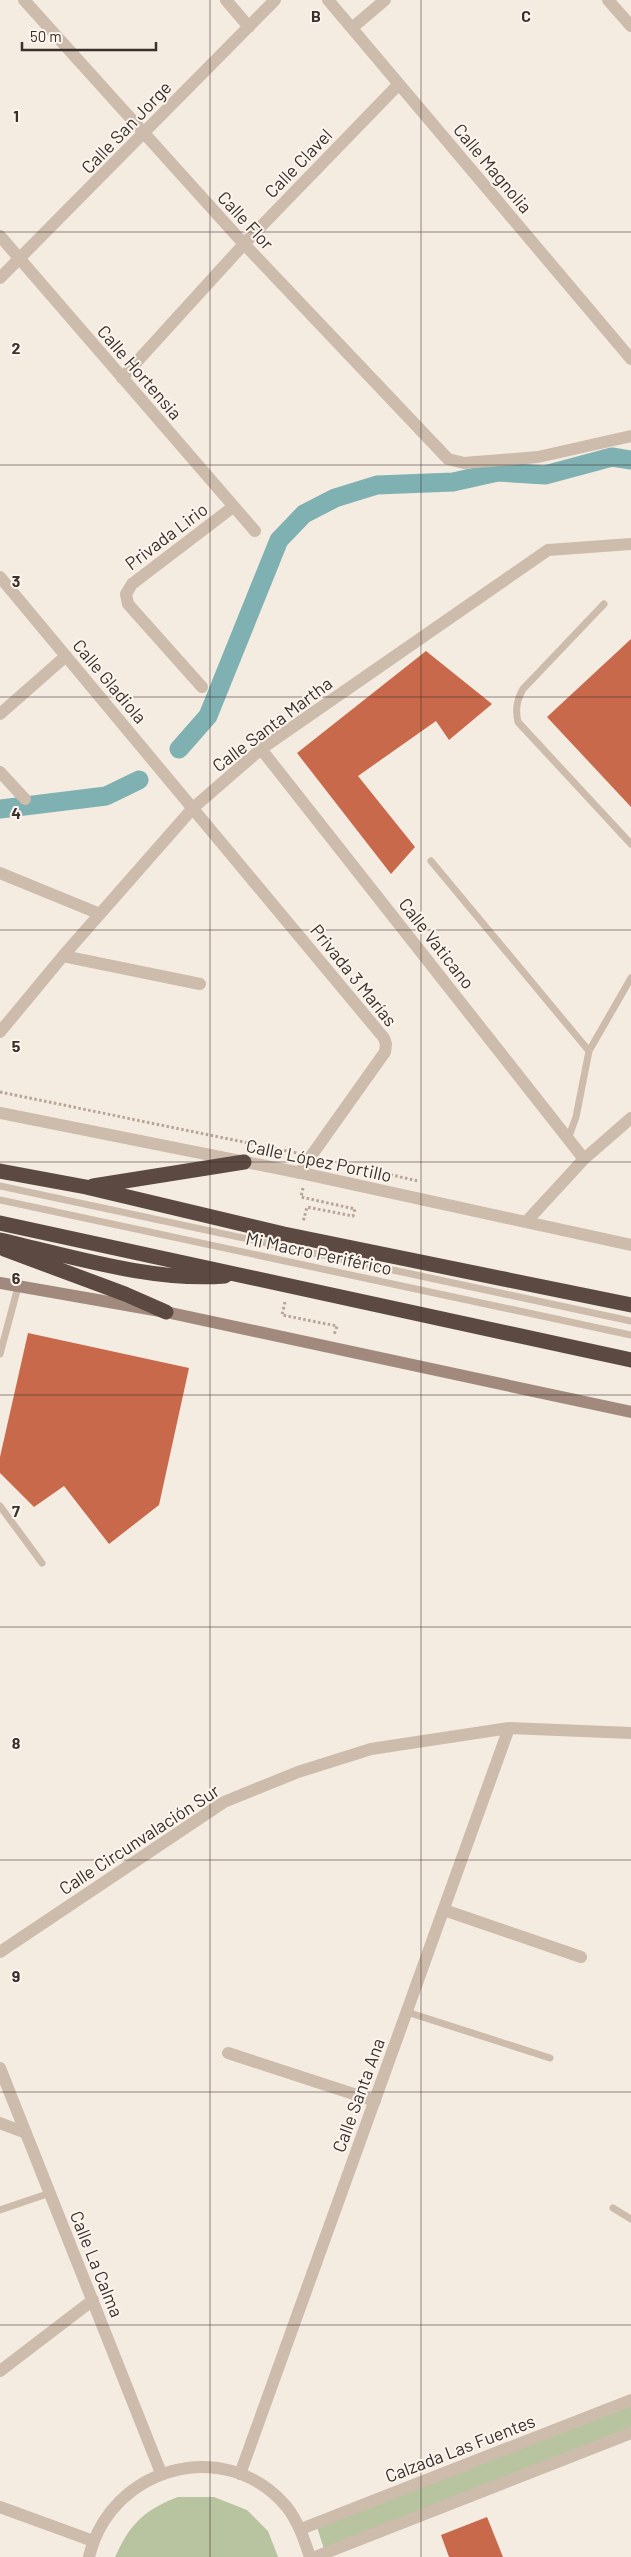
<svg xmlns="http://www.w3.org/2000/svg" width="631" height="2557" font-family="Barlow,sans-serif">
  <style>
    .green { fill: #b8c4a0 }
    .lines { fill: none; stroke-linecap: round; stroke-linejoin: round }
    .canal { stroke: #7fb0b2; stroke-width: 19 }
    .building { fill: #c8694b }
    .path { stroke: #b9a596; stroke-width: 3; stroke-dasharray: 2.5 2.5; stroke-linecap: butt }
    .lane { stroke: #cdbbac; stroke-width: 7 }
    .street { stroke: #cdbbac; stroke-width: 12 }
    .secondary { stroke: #a18a7d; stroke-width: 12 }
    .highway { stroke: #5c4a42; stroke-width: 15 }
    .grid { fill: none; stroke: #3b302b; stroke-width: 1; stroke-opacity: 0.55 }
    .labels { text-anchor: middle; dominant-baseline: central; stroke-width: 4; stroke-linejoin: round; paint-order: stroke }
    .street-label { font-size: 18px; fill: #3b302b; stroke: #fbf5ee }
    .grid-label { font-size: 16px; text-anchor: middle; font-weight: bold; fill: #3b302b; stroke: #fbf5ee; stroke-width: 4; stroke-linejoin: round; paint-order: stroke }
  </style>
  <rect width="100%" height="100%" fill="#f4ebe1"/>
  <!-- green -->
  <path class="green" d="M631,2406V2427L324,2549L317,2527Z
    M178,2497H214L247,2510L268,2531L278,2557H115C130,2524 144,2510 178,2497Z"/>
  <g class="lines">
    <!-- canal -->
    <path class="canal" d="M179,749L208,716L279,540L304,514L335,498L377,485L453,482L498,472L545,475L612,457L631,460
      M0,809L106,796L139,780"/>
  </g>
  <!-- building -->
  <path class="building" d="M631,639V807L547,717Z
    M426,651L492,704L449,740L436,721L358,776L415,847L391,874L297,753Z
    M28,1333L189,1368L159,1505L109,1544L64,1486L34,1507L0,1473V1457Z
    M487,2517L503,2557H449L441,2535Z"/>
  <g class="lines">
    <!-- path -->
    <path class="path" d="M0,1092L297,1153
      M327,1160L418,1181
      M303,1188L301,1197L355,1209L353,1216L307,1207L303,1222
      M285,1302L282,1315L337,1326L334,1335"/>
    <!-- lane -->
    <path class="lane" d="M604,604L523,689C517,700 515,709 518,722L631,844
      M431,861L589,1051
      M568,1139L576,1117L589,1051L631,978
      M0,1186L631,1321
      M0,1200L631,1335
      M0,1354L18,1287
      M0,1506L42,1563
      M407,2012L550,2058
      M613,2208L631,2219
      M0,2210L50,2193"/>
    <!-- street -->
    <path class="street" d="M24,0L244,244L448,459L464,463L538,457L631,436
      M226,0L249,27
      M328,0L631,359
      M608,0L631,26
      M352,28L385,0
      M0,236L255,531
      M0,278L275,0
      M122,378L244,244L399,84
      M0,577L384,1038L386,1044L385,1052L299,1173
      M202,687L128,604L126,594L132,584L233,507
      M0,714L66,656
      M261,749L584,1159
      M0,772L25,799
      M0,873L100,914
      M63,956L200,984
      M0,1032L63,956L193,808L261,749L548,550L631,544
      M0,1113L306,1174L631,1245
      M526,1222L584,1159L631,1118
      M444,1910L581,1957
      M0,1952L224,1802L298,1772L371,1749L509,1728L631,1733
      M228,2053L375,2101
      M0,2068L161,2473
      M0,2123L26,2133
      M0,2371L93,2300
      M240,2474L509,1728
      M0,2507L93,2541
      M301,2529L631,2400
      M89,2557C110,2468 224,2434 286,2506C298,2521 304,2539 310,2557
      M315,2557L631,2433"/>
    <!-- secondary -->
    <path class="secondary" d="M0,1283L166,1312L631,1412"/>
    <!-- highway -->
    <path class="highway" d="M0,1171L86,1187L284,1234L631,1305
      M93,1186L244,1162
      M0,1223L631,1360
      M0,1240C71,1256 152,1282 225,1276
      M4,1249L125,1294L166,1312"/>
  </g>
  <!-- grid -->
  <path class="grid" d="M210,0V2557M421,0V2557M0,232H631M0,465H631M0,697H631M0,930H631M0,1162H631M0,1395H631M0,1627H631M0,1860H631M0,2092H631M0,2325H631"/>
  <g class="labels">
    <!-- street labels -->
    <g class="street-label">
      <text transform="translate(126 127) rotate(-46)">Calle San Jorge</text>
      <text transform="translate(298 163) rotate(-46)">Calle Clavel</text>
      <text transform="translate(493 168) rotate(50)">Calle Magnolia</text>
      <text transform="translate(246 220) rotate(47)">Calle Flor</text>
      <text transform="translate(140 372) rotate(49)">Calle Hortensia</text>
      <text transform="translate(166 536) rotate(-37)">Privada Lirio</text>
      <text transform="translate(110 681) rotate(50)">Calle Gladiola</text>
      <text transform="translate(272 724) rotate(-37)">Calle Santa Martha</text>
      <text transform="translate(437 943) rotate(52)">Calle Vaticano</text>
      <text transform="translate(354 975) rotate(51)">Privada 3 Marías</text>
      <text transform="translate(319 1160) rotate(12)">Calle López Portillo</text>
      <text transform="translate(319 1253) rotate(12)">Mi Macro Periférico</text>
      <text transform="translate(139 1839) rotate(-33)">Calle Circunvalación Sur</text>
      <text transform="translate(358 2095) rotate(-70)">Calle Santa Ana</text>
      <text transform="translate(97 2264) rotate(68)">Calle La Calma</text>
      <text transform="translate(460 2448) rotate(-21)">Calzada Las Fuentes</text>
    </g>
  </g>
  <g class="grid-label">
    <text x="316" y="22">B</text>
    <text x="526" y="22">C</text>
    <text x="16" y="122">1</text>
    <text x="16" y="354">2</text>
    <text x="16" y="587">3</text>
    <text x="16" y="819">4</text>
    <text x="16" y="1052">5</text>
    <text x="16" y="1284">6</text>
    <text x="16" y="1517">7</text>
    <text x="16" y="1749">8</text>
    <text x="16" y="1982">9</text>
  </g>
  <!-- scale -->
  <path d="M22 42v8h134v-8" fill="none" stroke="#3b302b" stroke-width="2.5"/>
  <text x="30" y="42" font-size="15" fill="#3b302b" stroke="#fbf5ee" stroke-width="4" paint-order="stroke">50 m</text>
</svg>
